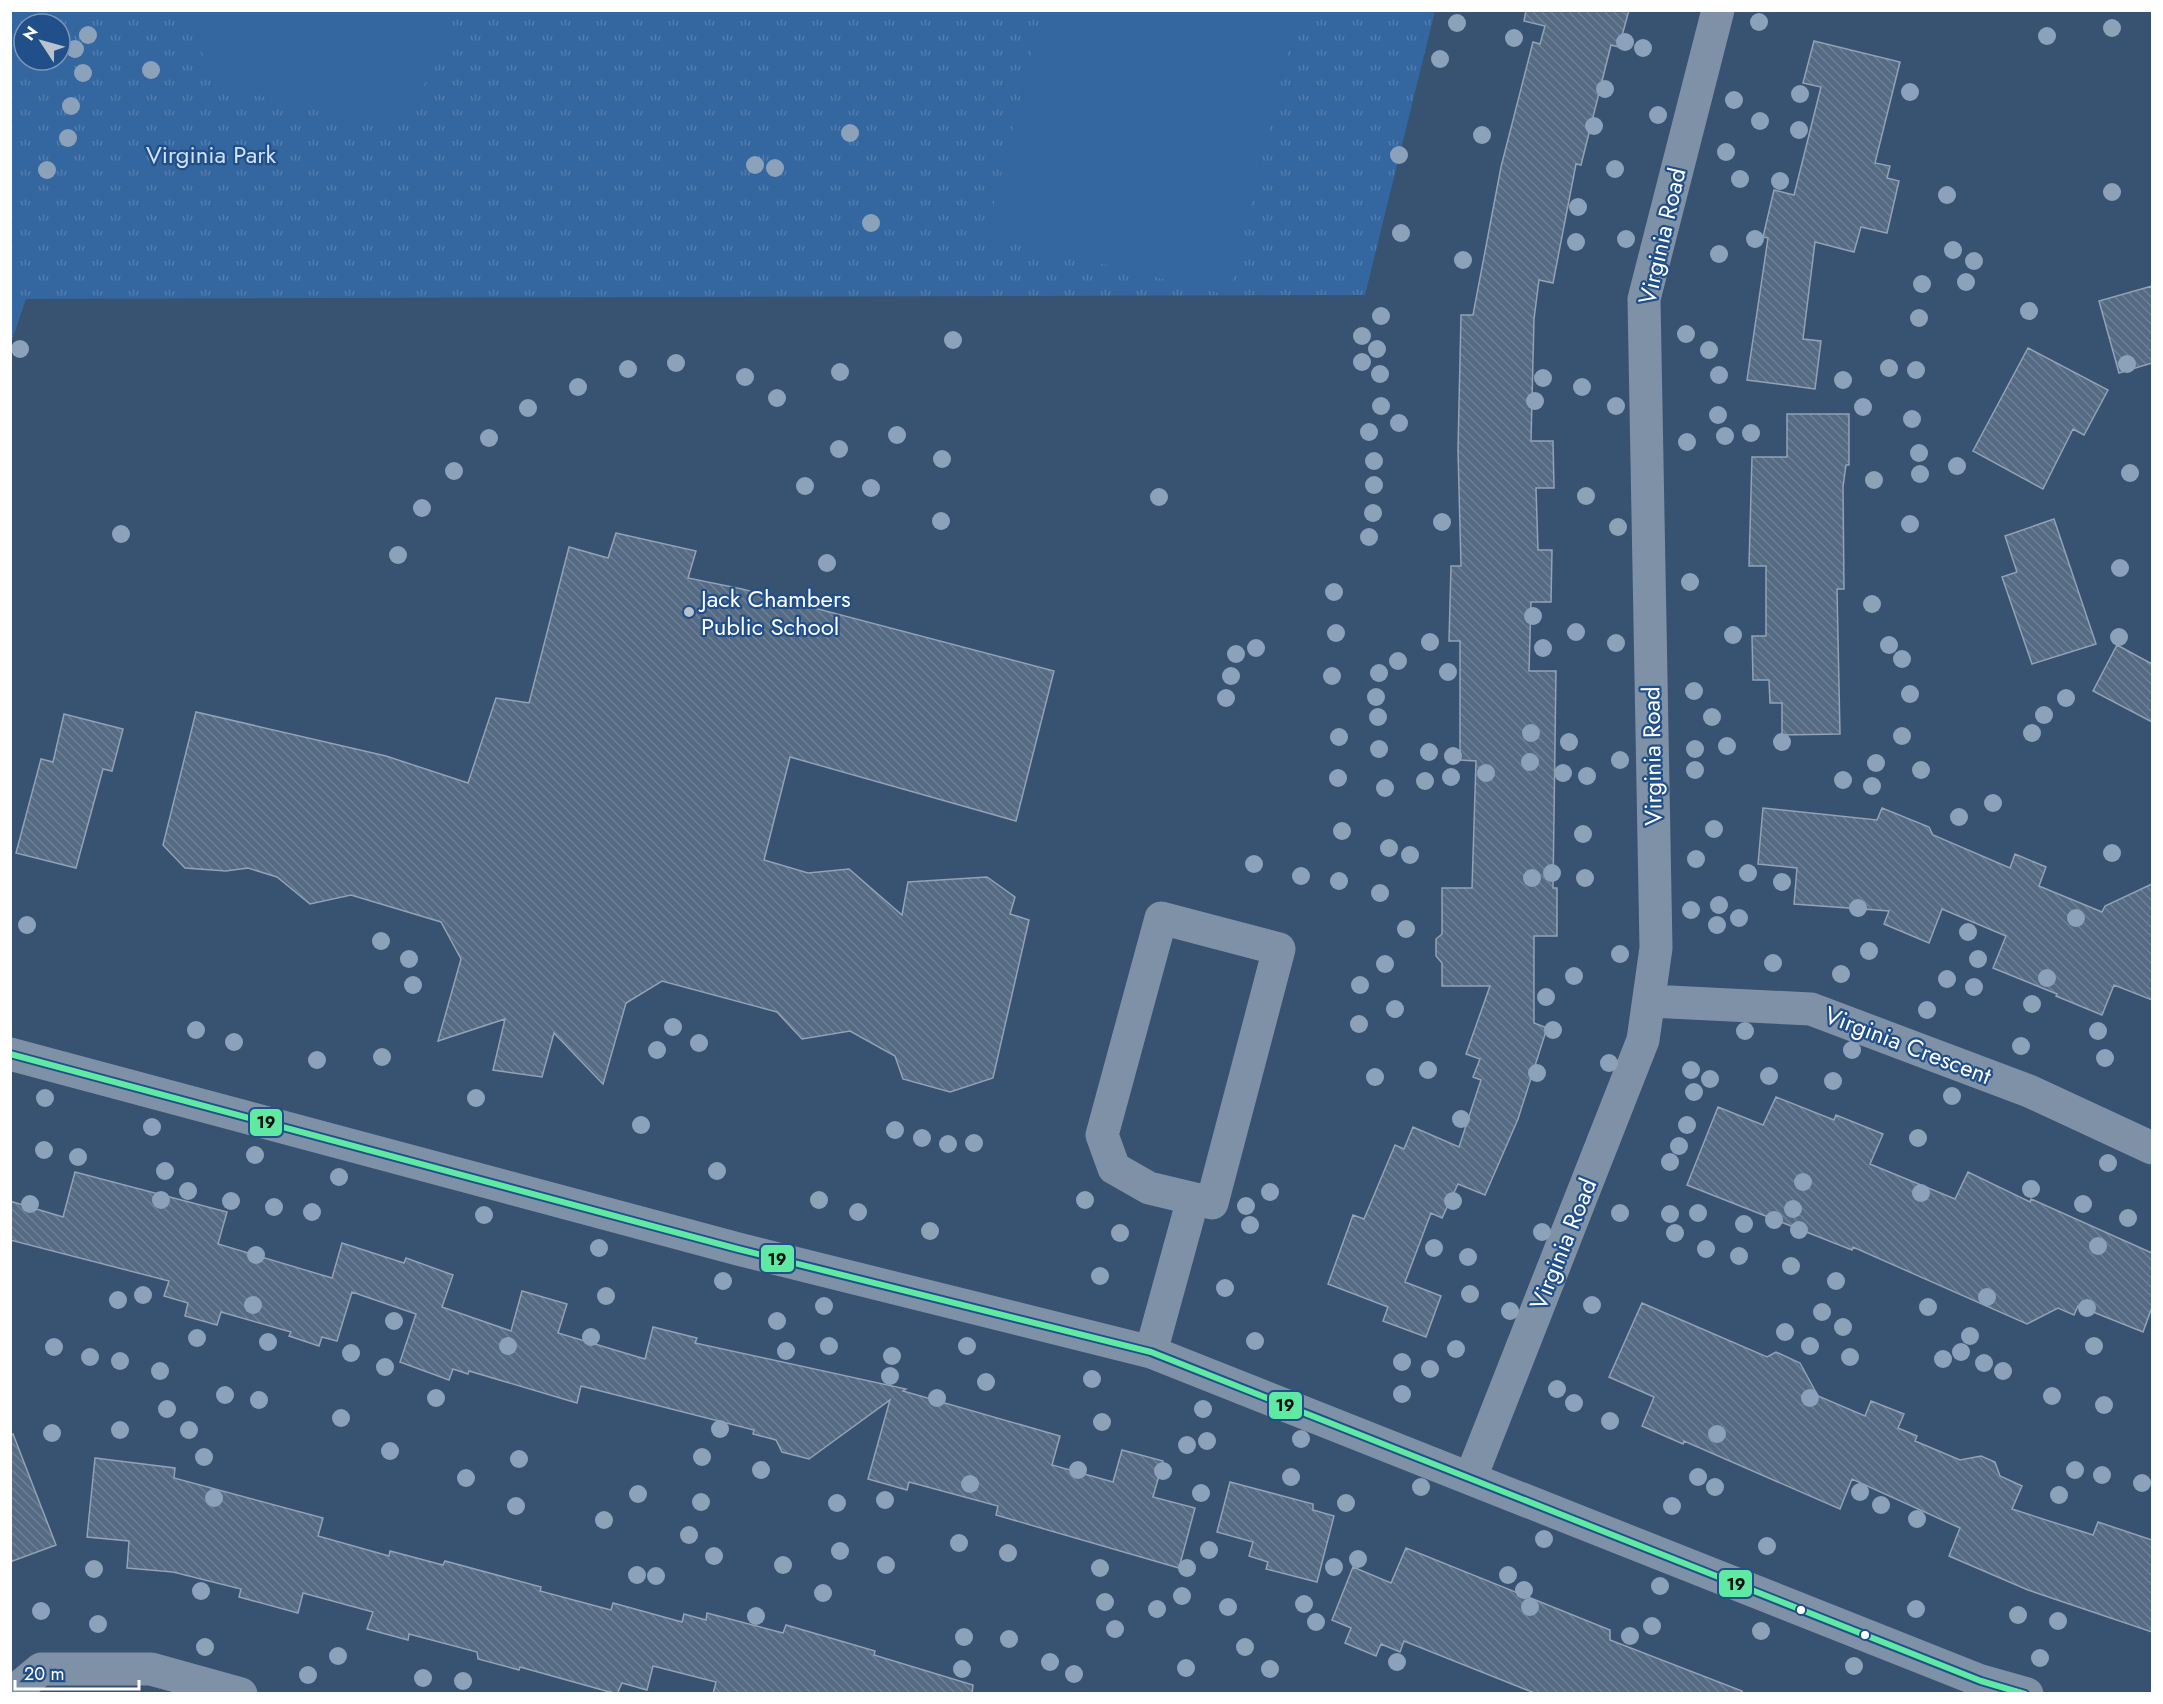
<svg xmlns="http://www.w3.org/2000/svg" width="2163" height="1704" font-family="Jost,sans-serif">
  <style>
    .grass { fill: url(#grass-tufts); fill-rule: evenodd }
    .pitch { fill: #34669f }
    .building { fill: url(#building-back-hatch); stroke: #93a2b4; stroke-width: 1.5 }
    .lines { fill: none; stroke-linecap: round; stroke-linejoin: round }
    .minor { stroke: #7f91a6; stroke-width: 33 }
    .bus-1-casing { stroke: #204f89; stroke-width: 10 }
    .bus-1 { stroke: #60e9a3; stroke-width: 6 }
    .tree { fill: #8ca2bb }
    .poi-dot { fill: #b9c2cd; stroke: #204f89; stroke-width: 2 }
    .bus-dot { fill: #fff; stroke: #204f89; stroke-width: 2 }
    .labels { text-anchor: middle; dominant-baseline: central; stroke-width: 4.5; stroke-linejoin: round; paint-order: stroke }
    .park-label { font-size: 24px; fill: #d0e3f8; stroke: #204f89 }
    .street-label { font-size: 24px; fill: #fff; stroke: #204f89 }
    .poi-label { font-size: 24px; fill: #fff; stroke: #204f89; text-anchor: start }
    .line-badge { stroke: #204f89; stroke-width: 2 }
    .pale-badge-label { font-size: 16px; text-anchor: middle; font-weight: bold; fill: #111 }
  </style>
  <defs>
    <pattern id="grass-tufts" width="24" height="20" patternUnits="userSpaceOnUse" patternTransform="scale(1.5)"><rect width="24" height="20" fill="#34669f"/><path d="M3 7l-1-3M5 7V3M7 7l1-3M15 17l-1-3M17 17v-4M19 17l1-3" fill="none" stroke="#527dad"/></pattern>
    <pattern id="building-back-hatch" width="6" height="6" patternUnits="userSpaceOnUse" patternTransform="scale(1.5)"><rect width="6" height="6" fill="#556a83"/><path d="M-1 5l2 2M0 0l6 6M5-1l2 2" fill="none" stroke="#6e8096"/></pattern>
  </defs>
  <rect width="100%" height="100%" fill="#385271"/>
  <!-- grass -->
  <path class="grass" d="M11,11H1435L1365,295L26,299L11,343ZM24,24H60V60H24Z"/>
  <!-- pitch -->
  <path class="pitch" d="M202,11V10L455,11L432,74L390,129L223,86L195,42Z
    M1042,11H1298L1228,295L986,235Z"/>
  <!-- building -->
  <path class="building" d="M1526,10H1629L1619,47L1611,45L1581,165L1576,164L1553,283L1539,280L1534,319L1531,441H1553L1554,488H1536L1538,550H1552L1551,602H1531L1529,671H1556L1553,888H1557V936H1534V1023L1547,1028L1518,1119L1485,1195L1458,1184L1442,1218L1431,1213L1405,1282L1441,1296L1426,1337L1383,1321L1388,1307L1328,1284L1353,1215L1364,1219L1395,1145L1404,1149L1413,1127L1459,1147L1481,1080L1473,1077L1480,1059L1466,1054L1490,986H1442V963L1436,956V939L1442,934V888H1472L1476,761L1460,760V641H1449L1451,566H1461L1458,450L1461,315H1473L1501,167L1533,42L1540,44L1545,26L1524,21Z
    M1814,41L1900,62L1875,163L1890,166L1887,178L1899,181L1887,233L1861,227L1854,252L1815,242L1803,339L1821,341L1815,389L1747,380L1768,238L1763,237L1774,190L1794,195L1821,87L1803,83Z
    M2152,286V363L2119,373L2099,301Z
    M2028,348L2108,390L2084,435L2073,429L2043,489L1973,451Z
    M1787,414H1849V465H1846L1843,487L1844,589H1837L1840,734L1782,735V703H1770L1769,680H1753L1752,636H1766V566H1749L1752,457H1787Z
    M2054,519L2096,644L2032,664L2002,577L2017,572L2005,536Z
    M616,533L696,551L688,578L742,589L1054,671L1016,821L790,757L764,860L808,873L849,869L902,915L908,882L987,877L1015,897L1010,914L1029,920L993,1078L950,1092L903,1079L895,1056L850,1031L802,1039L777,1012L662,981L626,1003L603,1084L554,1033L542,1077L493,1070L505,1019L438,1041L461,959L441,922L351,895L310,904L277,877L248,868L226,871L185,868L163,845L196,712L386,756L468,783L496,698L529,703L569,547L608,558Z
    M2117,645L2152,664V722L2093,691Z
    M64,714L123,729L112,771L103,769L76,868L16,853L41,759L53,762Z
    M1763,808L1877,820L1882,808L1929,827L1933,835L2010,868L2015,854L2046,867L2039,886L2102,912L2105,906L2152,884V1000L2114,985L2102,1015L2056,996L2057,994L1993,968L2006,936L1942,909L1929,943L1884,924L1889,911L1794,904L1797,868L1758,864Z
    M1776,1097L1834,1120L1836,1115L1883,1134L1870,1164L1955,1199L1968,1172L2030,1202L2031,1199L2152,1253V1307L2143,1332L2078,1306L2074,1315L2058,1308L2027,1324L1853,1247L1852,1250L1687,1185L1718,1107L1763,1125Z
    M75,1172L227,1212L218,1244L332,1278L342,1243L404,1263L406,1258L453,1275L442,1307L511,1331L522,1291L567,1304L558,1333L645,1359L653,1327L697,1338L695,1343L906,1389L903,1391L1060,1436L1052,1465L1113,1482L1122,1450L1163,1461L1153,1497L1195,1508L1179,1568L996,1515L998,1506L909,1482L907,1490L868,1479L890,1400L809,1459L782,1452L776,1440L753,1434L754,1430L581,1386L577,1403L469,1371L468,1374L453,1369L449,1380L400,1362L416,1314L352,1292L337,1341L322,1337L319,1346L289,1336L291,1332L221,1312L217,1325L185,1316L188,1303L164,1296L169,1281L10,1240V1201L63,1217Z
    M1642,1303L1767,1357L1776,1352L1800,1363L1818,1396L1865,1416L1871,1401L1904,1414L1898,1428L1917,1436L1915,1441L1960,1460L1981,1456L1995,1462L2000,1476L2022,1486L2012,1509L2093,1535L2098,1522L2152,1540V1632L2028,1590L1949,1556L1960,1528L1852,1479L1840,1509L1684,1441L1683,1444L1642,1426L1654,1397L1609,1377Z
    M13,1434L56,1545L10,1562V1435Z
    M95,1458L175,1468L174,1478L323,1518L318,1536L389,1556L390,1551L443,1565L445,1561L541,1587L540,1591L611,1610L613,1603L682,1622L684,1614L706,1620L707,1613L783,1633L786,1625L875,1651L874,1655L973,1685L972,1694H713L716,1682L653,1666L647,1690L622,1683L617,1694L520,1667L519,1670L478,1659L477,1652L409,1634L408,1640L367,1629L373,1612L303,1593L298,1613L239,1597L241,1589L173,1572L127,1568L129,1541L87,1537Z
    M1230,1482L1313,1504V1510L1334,1516L1317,1582L1266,1569L1268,1562L1249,1556L1253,1542L1217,1532Z
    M1406,1548L1610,1630V1640L1742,1691V1694H1537L1404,1641L1400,1652L1381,1644L1376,1656L1345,1643L1351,1628L1332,1620L1353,1567L1391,1583Z"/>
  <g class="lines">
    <!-- minor -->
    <path class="minor" d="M1161,918L1279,949L1212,1203L1149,1188L1114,1168L1102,1135Z
      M1650,1001L1811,1009L2029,1091L2152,1148
      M10,1054L738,1249L1151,1352L1981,1681L2027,1694
      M1151,1352L1193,1199
      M1471,1477L1643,1040L1656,948L1644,299L1718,10
      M11,1694L41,1669H151L241,1694"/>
    <!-- bus-1 casing -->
    <g class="bus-1-casing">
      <path id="bus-1" d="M10,1054L738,1249L1151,1352L1981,1681L2025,1694"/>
    </g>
    <!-- bus-1 -->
    <use href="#bus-1" class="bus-1"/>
  </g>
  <!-- trees -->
  <g class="tree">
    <circle cx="1759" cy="22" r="9"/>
    <circle cx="1457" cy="23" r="9"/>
    <circle cx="2112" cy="28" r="9"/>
    <circle cx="88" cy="35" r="9"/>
    <circle cx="2047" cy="36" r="9"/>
    <circle cx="1514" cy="38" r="9"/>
    <circle cx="1625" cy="42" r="9"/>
    <circle cx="1643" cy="48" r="9"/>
    <circle cx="75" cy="49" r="9"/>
    <circle cx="1440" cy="59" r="9"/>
    <circle cx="151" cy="70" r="9"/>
    <circle cx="83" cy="73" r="9"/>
    <circle cx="1605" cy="89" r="9"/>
    <circle cx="1910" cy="92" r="9"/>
    <circle cx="1800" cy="94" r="9"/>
    <circle cx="1734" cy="100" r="9"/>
    <circle cx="71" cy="106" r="9"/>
    <circle cx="1658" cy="115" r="9"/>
    <circle cx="1760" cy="121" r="9"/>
    <circle cx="1594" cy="126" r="9"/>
    <circle cx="1799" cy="130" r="9"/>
    <circle cx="850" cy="133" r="9"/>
    <circle cx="1482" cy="135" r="9"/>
    <circle cx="68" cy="138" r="9"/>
    <circle cx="1726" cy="152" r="9"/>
    <circle cx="1399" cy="155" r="9"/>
    <circle cx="755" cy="165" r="9"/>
    <circle cx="775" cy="168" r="9"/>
    <circle cx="1615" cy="169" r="9"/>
    <circle cx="47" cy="170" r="9"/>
    <circle cx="1740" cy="179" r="9"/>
    <circle cx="1780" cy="181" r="9"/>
    <circle cx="2112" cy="192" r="9"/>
    <circle cx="1947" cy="195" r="9"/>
    <circle cx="1578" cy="207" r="9"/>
    <circle cx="871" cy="223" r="9"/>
    <circle cx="1401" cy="233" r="9"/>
    <circle cx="1626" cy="239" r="9"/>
    <circle cx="1755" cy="239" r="9"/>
    <circle cx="1576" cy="242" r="9"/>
    <circle cx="1953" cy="250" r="9"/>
    <circle cx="1719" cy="254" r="9"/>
    <circle cx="1463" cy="260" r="9"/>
    <circle cx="1974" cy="261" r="9"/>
    <circle cx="1966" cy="282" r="9"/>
    <circle cx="1922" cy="284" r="9"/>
    <circle cx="2029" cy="311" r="9"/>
    <circle cx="1381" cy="316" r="9"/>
    <circle cx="1919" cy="318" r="9"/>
    <circle cx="1686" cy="334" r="9"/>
    <circle cx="1362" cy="336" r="9"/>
    <circle cx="953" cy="340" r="9"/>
    <circle cx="20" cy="349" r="9"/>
    <circle cx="1377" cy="349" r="9"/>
    <circle cx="1709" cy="350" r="9"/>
    <circle cx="1362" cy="362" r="9"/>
    <circle cx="676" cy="363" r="9"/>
    <circle cx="2127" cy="364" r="9"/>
    <circle cx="1889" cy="368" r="9"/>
    <circle cx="628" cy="369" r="9"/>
    <circle cx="1916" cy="370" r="9"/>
    <circle cx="840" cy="372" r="9"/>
    <circle cx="1380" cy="374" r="9"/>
    <circle cx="1719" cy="375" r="9"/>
    <circle cx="745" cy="377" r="9"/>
    <circle cx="1543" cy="378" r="9"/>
    <circle cx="1843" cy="380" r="9"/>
    <circle cx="578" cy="387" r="9"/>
    <circle cx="1582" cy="387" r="9"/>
    <circle cx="777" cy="398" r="9"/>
    <circle cx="1535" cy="401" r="9"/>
    <circle cx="1381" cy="406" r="9"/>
    <circle cx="1616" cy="406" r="9"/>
    <circle cx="1863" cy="407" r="9"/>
    <circle cx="528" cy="408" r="9"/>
    <circle cx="1718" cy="415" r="9"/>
    <circle cx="1912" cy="419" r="9"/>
    <circle cx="1399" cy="423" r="9"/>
    <circle cx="1369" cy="432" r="9"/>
    <circle cx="1751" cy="433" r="9"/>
    <circle cx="897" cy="435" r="9"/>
    <circle cx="1725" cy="436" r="9"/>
    <circle cx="489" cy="438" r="9"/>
    <circle cx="1687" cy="442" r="9"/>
    <circle cx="839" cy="449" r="9"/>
    <circle cx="1919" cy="453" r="9"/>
    <circle cx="942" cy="459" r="9"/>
    <circle cx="1374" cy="461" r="9"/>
    <circle cx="1957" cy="466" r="9"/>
    <circle cx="454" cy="471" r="9"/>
    <circle cx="2130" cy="473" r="9"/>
    <circle cx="1920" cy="474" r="9"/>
    <circle cx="1874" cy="480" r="9"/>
    <circle cx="1374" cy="485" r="9"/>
    <circle cx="805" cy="486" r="9"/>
    <circle cx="871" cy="488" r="9"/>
    <circle cx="1586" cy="496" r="9"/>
    <circle cx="1159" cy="497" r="9"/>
    <circle cx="422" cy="508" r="9"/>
    <circle cx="1373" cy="513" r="9"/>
    <circle cx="941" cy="521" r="9"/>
    <circle cx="1442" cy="522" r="9"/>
    <circle cx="1910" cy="524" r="9"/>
    <circle cx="1618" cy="527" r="9"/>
    <circle cx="121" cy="534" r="9"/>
    <circle cx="1369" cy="537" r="9"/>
    <circle cx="398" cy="555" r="9"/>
    <circle cx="827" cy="563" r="9"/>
    <circle cx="2120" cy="568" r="9"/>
    <circle cx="1690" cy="582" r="9"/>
    <circle cx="1334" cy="592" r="9"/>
    <circle cx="1872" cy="604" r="9"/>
    <circle cx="1533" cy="616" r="9"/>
    <circle cx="1576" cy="632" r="9"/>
    <circle cx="1336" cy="633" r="9"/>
    <circle cx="1733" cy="635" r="9"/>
    <circle cx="2119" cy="637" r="9"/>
    <circle cx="1430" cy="642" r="9"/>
    <circle cx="1616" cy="643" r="9"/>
    <circle cx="1889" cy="645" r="9"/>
    <circle cx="1256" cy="648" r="9"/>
    <circle cx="1543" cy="648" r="9"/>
    <circle cx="1236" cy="654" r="9"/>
    <circle cx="1902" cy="659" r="9"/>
    <circle cx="1398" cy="661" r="9"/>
    <circle cx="1448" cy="672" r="9"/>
    <circle cx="1379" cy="673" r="9"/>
    <circle cx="1231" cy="676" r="9"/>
    <circle cx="1332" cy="676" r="9"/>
    <circle cx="1694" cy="691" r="9"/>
    <circle cx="1910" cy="694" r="9"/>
    <circle cx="1376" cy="697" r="9"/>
    <circle cx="1226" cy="698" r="9"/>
    <circle cx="2066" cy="698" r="9"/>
    <circle cx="2044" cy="715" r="9"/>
    <circle cx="1378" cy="717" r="9"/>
    <circle cx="1712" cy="717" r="9"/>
    <circle cx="1531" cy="733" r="9"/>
    <circle cx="2032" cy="733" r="9"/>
    <circle cx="1902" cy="736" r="9"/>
    <circle cx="1339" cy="737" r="9"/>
    <circle cx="1569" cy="742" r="9"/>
    <circle cx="1782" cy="742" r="9"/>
    <circle cx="1727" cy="746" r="9"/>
    <circle cx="1379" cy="749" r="9"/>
    <circle cx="1695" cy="749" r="9"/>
    <circle cx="1429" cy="752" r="9"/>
    <circle cx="1453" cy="756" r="9"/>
    <circle cx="1620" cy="760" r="9"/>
    <circle cx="1530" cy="762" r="9"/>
    <circle cx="1876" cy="763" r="9"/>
    <circle cx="1695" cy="770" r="9"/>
    <circle cx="1921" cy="770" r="9"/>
    <circle cx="1486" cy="773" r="9"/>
    <circle cx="1563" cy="773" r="9"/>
    <circle cx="1587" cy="776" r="9"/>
    <circle cx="1451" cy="777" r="9"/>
    <circle cx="1338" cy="778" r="9"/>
    <circle cx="1843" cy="780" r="9"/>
    <circle cx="1425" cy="781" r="9"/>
    <circle cx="1872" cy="786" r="9"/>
    <circle cx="1385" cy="788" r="9"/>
    <circle cx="1993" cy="803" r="9"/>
    <circle cx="1959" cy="817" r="9"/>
    <circle cx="1714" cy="829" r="9"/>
    <circle cx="1342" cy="831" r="9"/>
    <circle cx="1583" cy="834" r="9"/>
    <circle cx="1389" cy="848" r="9"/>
    <circle cx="2112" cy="853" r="9"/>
    <circle cx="1410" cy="855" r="9"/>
    <circle cx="1696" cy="859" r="9"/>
    <circle cx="1254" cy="864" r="9"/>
    <circle cx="1552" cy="873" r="9"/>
    <circle cx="1748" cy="873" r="9"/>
    <circle cx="1301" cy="876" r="9"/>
    <circle cx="1532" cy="878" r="9"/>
    <circle cx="1585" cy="878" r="9"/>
    <circle cx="1339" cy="881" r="9"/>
    <circle cx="1782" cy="882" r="9"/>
    <circle cx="1380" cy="893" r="9"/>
    <circle cx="1719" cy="905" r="9"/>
    <circle cx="1858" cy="908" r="9"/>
    <circle cx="1691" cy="910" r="9"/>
    <circle cx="1739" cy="918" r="9"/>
    <circle cx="2076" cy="918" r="9"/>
    <circle cx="27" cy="925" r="9"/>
    <circle cx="1717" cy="925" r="9"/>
    <circle cx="1406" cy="929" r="9"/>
    <circle cx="1968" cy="932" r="9"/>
    <circle cx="381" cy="941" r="9"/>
    <circle cx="1869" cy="951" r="9"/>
    <circle cx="1620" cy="954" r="9"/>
    <circle cx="409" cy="959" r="9"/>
    <circle cx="1978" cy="959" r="9"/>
    <circle cx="1773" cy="963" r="9"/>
    <circle cx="1385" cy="964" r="9"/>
    <circle cx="1841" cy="974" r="9"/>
    <circle cx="1574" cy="976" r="9"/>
    <circle cx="2047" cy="978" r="9"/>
    <circle cx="1947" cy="979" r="9"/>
    <circle cx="413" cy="985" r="9"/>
    <circle cx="1360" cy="985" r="9"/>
    <circle cx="1974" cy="987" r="9"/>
    <circle cx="1546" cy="997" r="9"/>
    <circle cx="2032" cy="1004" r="9"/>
    <circle cx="1395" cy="1009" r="9"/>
    <circle cx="1927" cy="1010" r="9"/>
    <circle cx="1359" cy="1024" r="9"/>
    <circle cx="673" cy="1027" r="9"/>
    <circle cx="196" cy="1030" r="9"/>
    <circle cx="1553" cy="1030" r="9"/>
    <circle cx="1745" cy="1031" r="9"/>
    <circle cx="2098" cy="1031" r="9"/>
    <circle cx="234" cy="1042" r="9"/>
    <circle cx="699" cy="1043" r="9"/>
    <circle cx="2021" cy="1046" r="9"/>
    <circle cx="657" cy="1050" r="9"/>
    <circle cx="1852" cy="1050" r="9"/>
    <circle cx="382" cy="1057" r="9"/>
    <circle cx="2105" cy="1058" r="9"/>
    <circle cx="317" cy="1060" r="9"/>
    <circle cx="1609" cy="1063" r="9"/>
    <circle cx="1428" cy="1070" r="9"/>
    <circle cx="1691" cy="1070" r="9"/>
    <circle cx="1537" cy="1073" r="9"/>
    <circle cx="1769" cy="1076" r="9"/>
    <circle cx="1375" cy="1077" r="9"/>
    <circle cx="1710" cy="1079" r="9"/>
    <circle cx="1833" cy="1081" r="9"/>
    <circle cx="1694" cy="1092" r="9"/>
    <circle cx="1952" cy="1096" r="9"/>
    <circle cx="45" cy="1098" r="9"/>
    <circle cx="476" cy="1098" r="9"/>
    <circle cx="1461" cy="1119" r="9"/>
    <circle cx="641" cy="1125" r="9"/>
    <circle cx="1687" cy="1125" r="9"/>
    <circle cx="152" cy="1127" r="9"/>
    <circle cx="895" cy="1130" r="9"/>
    <circle cx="922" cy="1138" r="9"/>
    <circle cx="1918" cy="1138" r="9"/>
    <circle cx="974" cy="1143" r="9"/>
    <circle cx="948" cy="1144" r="9"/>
    <circle cx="1679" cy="1146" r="9"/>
    <circle cx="44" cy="1150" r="9"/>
    <circle cx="255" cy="1155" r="9"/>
    <circle cx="78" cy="1157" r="9"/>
    <circle cx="1670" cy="1162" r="9"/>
    <circle cx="2108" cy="1163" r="9"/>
    <circle cx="165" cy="1171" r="9"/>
    <circle cx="717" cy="1171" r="9"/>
    <circle cx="339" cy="1177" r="9"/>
    <circle cx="1803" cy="1182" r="9"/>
    <circle cx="2031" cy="1189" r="9"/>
    <circle cx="188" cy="1191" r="9"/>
    <circle cx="1270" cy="1192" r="9"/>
    <circle cx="1921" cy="1193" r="9"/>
    <circle cx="161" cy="1200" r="9"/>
    <circle cx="819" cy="1200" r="9"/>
    <circle cx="1085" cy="1200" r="9"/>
    <circle cx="231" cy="1201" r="9"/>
    <circle cx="1453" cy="1201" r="9"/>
    <circle cx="30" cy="1204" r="9"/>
    <circle cx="2083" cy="1204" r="9"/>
    <circle cx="1246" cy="1206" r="9"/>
    <circle cx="274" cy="1207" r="9"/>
    <circle cx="1793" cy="1209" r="9"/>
    <circle cx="312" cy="1212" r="9"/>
    <circle cx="858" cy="1212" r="9"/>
    <circle cx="1620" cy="1213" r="9"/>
    <circle cx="1698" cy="1213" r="9"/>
    <circle cx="1670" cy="1214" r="9"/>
    <circle cx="484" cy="1215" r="9"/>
    <circle cx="2128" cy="1218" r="9"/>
    <circle cx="1774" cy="1220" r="9"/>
    <circle cx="1744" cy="1224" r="9"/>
    <circle cx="1250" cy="1225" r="9"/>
    <circle cx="1799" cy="1230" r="9"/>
    <circle cx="930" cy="1231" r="9"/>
    <circle cx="1542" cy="1232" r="9"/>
    <circle cx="1120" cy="1233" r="9"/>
    <circle cx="1675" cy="1233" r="9"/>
    <circle cx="2098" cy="1246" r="9"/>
    <circle cx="599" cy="1248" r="9"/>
    <circle cx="1434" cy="1248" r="9"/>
    <circle cx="1706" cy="1249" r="9"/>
    <circle cx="256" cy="1255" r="9"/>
    <circle cx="1739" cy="1256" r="9"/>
    <circle cx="1468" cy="1257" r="9"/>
    <circle cx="1791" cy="1266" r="9"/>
    <circle cx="1100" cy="1276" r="9"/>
    <circle cx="723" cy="1281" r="9"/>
    <circle cx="1836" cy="1281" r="9"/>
    <circle cx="1225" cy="1288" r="9"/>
    <circle cx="1470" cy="1294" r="9"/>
    <circle cx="143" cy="1295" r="9"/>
    <circle cx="606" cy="1296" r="9"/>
    <circle cx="1987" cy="1297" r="9"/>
    <circle cx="118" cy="1300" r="9"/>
    <circle cx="253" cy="1305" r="9"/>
    <circle cx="1592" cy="1305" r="9"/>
    <circle cx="824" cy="1306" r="9"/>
    <circle cx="1928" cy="1307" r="9"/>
    <circle cx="2087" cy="1308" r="9"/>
    <circle cx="1510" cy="1311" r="9"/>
    <circle cx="1822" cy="1312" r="9"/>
    <circle cx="394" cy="1321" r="9"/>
    <circle cx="777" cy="1321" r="9"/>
    <circle cx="1843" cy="1327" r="9"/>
    <circle cx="1785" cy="1332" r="9"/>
    <circle cx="1970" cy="1336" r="9"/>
    <circle cx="591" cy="1337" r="9"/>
    <circle cx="197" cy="1338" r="9"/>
    <circle cx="1255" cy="1341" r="9"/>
    <circle cx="268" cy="1342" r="9"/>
    <circle cx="508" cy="1346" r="9"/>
    <circle cx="829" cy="1346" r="9"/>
    <circle cx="967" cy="1346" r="9"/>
    <circle cx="1810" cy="1346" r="9"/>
    <circle cx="2094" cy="1346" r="9"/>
    <circle cx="54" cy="1347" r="9"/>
    <circle cx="1456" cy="1349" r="9"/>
    <circle cx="786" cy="1351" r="9"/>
    <circle cx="1961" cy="1352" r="9"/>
    <circle cx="351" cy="1353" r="9"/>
    <circle cx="892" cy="1356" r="9"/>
    <circle cx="90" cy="1357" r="9"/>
    <circle cx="1850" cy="1357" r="9"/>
    <circle cx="1943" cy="1359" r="9"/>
    <circle cx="120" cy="1361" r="9"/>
    <circle cx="1402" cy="1362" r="9"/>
    <circle cx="1984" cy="1363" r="9"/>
    <circle cx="385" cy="1367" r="9"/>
    <circle cx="1430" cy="1369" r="9"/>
    <circle cx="160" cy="1371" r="9"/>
    <circle cx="2003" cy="1371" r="9"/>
    <circle cx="890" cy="1376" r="9"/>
    <circle cx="1092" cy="1379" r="9"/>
    <circle cx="986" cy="1382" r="9"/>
    <circle cx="1557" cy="1389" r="9"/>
    <circle cx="1402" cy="1394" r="9"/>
    <circle cx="225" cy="1395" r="9"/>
    <circle cx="2052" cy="1396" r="9"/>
    <circle cx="436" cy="1398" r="9"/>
    <circle cx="937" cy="1398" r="9"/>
    <circle cx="1810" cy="1398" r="9"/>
    <circle cx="259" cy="1400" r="9"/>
    <circle cx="1574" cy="1403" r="9"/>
    <circle cx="2104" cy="1405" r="9"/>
    <circle cx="167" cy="1409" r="9"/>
    <circle cx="1203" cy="1409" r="9"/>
    <circle cx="341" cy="1418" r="9"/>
    <circle cx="1610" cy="1421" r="9"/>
    <circle cx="1102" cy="1422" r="9"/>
    <circle cx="720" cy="1429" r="9"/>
    <circle cx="120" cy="1430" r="9"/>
    <circle cx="189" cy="1430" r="9"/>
    <circle cx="52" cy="1433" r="9"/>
    <circle cx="1717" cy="1434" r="9"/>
    <circle cx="1301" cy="1439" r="9"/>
    <circle cx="1207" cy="1441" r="9"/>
    <circle cx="1187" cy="1445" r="9"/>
    <circle cx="390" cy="1451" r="9"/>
    <circle cx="204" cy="1457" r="9"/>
    <circle cx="702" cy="1457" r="9"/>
    <circle cx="519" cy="1459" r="9"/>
    <circle cx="761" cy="1470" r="9"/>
    <circle cx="1078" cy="1470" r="9"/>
    <circle cx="2075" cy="1470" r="9"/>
    <circle cx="1163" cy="1471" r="9"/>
    <circle cx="2102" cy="1475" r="9"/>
    <circle cx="1291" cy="1477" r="9"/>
    <circle cx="1698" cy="1477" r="9"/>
    <circle cx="466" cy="1478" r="9"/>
    <circle cx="2142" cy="1483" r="9"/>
    <circle cx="970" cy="1484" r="9"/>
    <circle cx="1421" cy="1487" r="9"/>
    <circle cx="1715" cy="1487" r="9"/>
    <circle cx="1860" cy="1492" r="9"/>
    <circle cx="1201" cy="1493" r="9"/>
    <circle cx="638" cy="1494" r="9"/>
    <circle cx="2059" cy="1495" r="9"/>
    <circle cx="214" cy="1498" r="9"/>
    <circle cx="885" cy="1500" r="9"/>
    <circle cx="701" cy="1502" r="9"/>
    <circle cx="837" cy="1503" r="9"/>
    <circle cx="1346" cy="1503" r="9"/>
    <circle cx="1881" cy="1505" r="9"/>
    <circle cx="516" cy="1506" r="9"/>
    <circle cx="1672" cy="1506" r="9"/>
    <circle cx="1917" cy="1519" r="9"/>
    <circle cx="604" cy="1520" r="9"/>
    <circle cx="689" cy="1535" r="9"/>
    <circle cx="1544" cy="1539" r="9"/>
    <circle cx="959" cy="1543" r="9"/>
    <circle cx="1767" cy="1546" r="9"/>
    <circle cx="1209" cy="1550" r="9"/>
    <circle cx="840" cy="1551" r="9"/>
    <circle cx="1008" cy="1553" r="9"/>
    <circle cx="714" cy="1556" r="9"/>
    <circle cx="1358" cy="1559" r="9"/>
    <circle cx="783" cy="1565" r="9"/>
    <circle cx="886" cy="1565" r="9"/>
    <circle cx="1334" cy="1567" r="9"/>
    <circle cx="1100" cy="1568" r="9"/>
    <circle cx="1187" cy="1568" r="9"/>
    <circle cx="94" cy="1569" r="9"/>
    <circle cx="637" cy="1575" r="9"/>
    <circle cx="1508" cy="1575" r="9"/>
    <circle cx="656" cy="1576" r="9"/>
    <circle cx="1660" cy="1586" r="9"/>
    <circle cx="1524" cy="1590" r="9"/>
    <circle cx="201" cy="1591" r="9"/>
    <circle cx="823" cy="1593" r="9"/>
    <circle cx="1182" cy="1596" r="9"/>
    <circle cx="1105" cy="1602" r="9"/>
    <circle cx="1304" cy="1604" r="9"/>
    <circle cx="1228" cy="1607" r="9"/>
    <circle cx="1530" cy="1607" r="9"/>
    <circle cx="1157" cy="1609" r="9"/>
    <circle cx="1916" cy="1609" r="9"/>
    <circle cx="41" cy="1611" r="9"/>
    <circle cx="2018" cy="1615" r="9"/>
    <circle cx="756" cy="1616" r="9"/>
    <circle cx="2058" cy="1621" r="9"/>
    <circle cx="1316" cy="1622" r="9"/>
    <circle cx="98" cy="1624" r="9"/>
    <circle cx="1652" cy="1626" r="9"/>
    <circle cx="1115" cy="1629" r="9"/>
    <circle cx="1761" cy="1631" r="9"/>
    <circle cx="1630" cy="1636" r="9"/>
    <circle cx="964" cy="1637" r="9"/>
    <circle cx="1009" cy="1639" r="9"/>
    <circle cx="205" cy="1647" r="9"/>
    <circle cx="1245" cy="1647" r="9"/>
    <circle cx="338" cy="1656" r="9"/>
    <circle cx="2040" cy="1658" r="9"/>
    <circle cx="1050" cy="1662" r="9"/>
    <circle cx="1397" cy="1662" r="9"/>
    <circle cx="1854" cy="1666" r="9"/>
    <circle cx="1186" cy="1668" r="9"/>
    <circle cx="962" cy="1669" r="9"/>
    <circle cx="1270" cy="1669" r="9"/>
    <circle cx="1074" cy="1674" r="9"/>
    <circle cx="308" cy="1675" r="9"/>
    <circle cx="423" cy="1678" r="9"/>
    <circle cx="463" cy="1681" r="9"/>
  </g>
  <!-- markers -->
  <circle class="poi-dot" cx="689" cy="612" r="6"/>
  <g class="bus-dot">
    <circle cx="1801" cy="1610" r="5"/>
    <circle cx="1865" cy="1635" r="5"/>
  </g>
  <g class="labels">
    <!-- park labels -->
    <g class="park-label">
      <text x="211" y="154">Virginia Park</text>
    </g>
    <!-- street labels -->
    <g class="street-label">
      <text transform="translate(1662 236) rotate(-77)">Virginia Road</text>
      <text transform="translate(1652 756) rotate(-91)">Virginia Road</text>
      <text transform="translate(1908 1045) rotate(21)">Virginia Crescent</text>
      <text transform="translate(1563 1244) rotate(-68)">Virginia Road</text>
    </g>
    <!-- poi labels -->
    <g class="poi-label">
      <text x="701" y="598">Jack Chambers<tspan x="701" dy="28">Public School</tspan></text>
    </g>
  </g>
  <g class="line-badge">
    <rect x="249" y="1108" width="34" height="29" rx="6" fill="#60e9a3"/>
    <rect x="760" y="1244" width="35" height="29" rx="6" fill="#60e9a3"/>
    <rect x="1268" y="1391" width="35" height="29" rx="6" fill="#60e9a3"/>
    <rect x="1718" y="1569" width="35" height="29" rx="6" fill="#60e9a3"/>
  </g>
  <g class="pale-badge-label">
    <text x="266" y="1128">19</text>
    <text x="777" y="1265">19</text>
    <text x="1285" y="1411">19</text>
    <text x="1736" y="1590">19</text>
  </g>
  <!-- border -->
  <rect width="2163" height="1704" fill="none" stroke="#ffffff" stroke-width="24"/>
  <!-- north arrow -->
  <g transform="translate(42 42) rotate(306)"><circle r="28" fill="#204f89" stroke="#7995b8" stroke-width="1.5"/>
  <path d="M0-4.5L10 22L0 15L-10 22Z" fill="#b9c2cd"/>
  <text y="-9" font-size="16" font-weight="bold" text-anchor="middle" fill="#ffffff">N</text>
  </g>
  <!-- scale -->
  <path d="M15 1680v9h124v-9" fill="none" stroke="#ffffff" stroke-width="3"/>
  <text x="24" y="1680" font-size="18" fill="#ffffff" stroke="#204f89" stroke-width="4.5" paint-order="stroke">20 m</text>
</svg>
